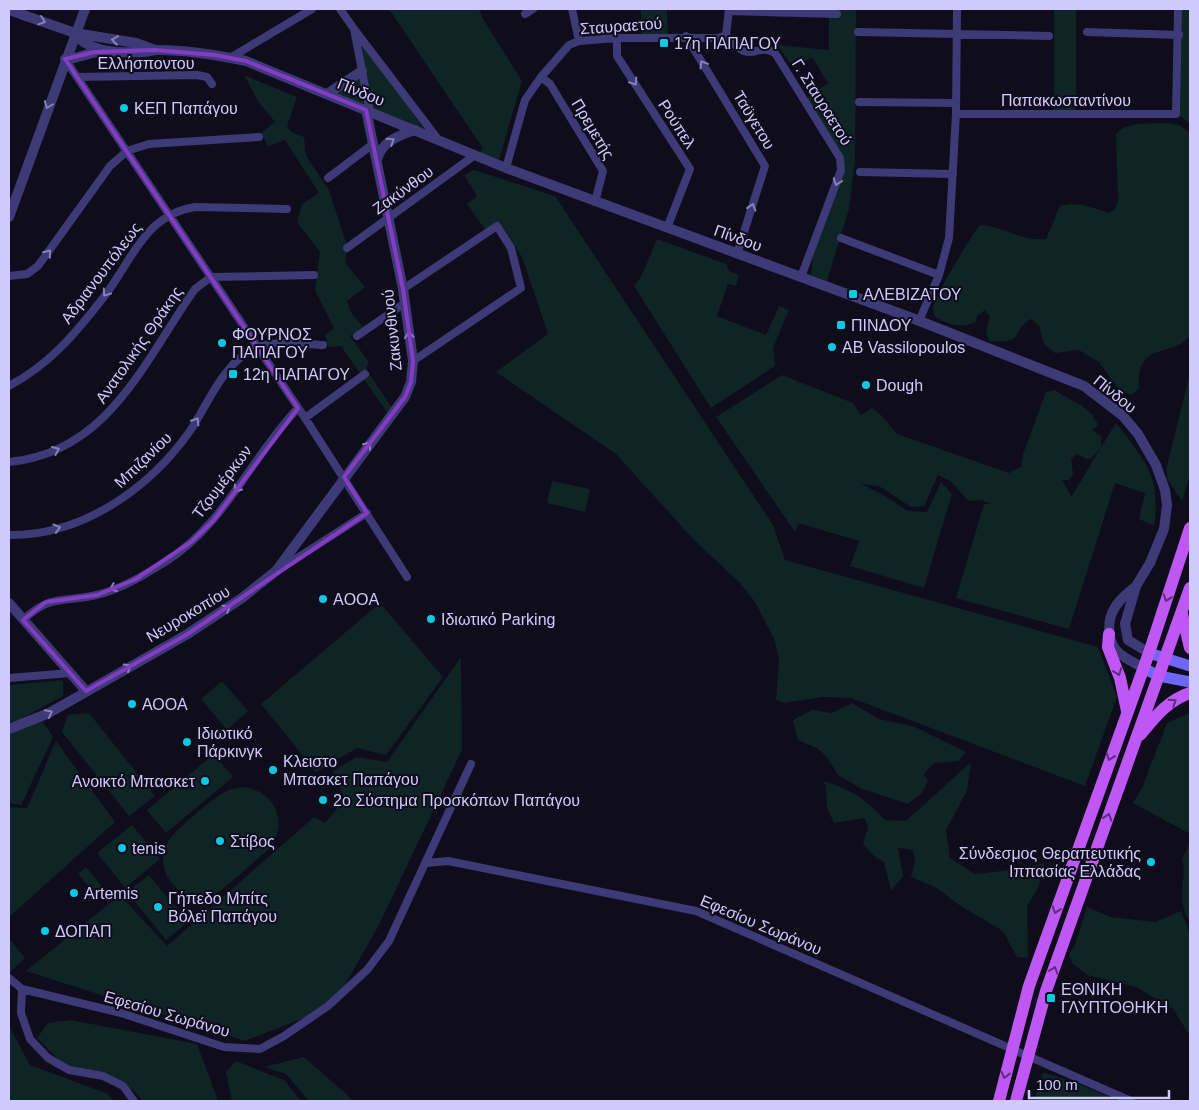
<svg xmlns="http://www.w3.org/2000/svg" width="1199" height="1110" font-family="Arial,sans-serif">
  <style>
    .green { fill: #0f2424; fill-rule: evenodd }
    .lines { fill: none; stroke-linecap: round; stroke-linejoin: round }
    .minor { stroke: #3e3a77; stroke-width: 8 }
    .tertiary { stroke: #3e3a77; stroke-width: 10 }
    .secondary { stroke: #6e66f6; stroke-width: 11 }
    .primary { stroke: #bf57f5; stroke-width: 12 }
    .oneway { stroke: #8782ba }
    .oneway2 { stroke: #5e2e7d }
    .marked { fill: none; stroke: #843cc5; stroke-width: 4; stroke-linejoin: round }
    .poi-dot { fill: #0ec7e3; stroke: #0f0c1b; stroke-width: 2 }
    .labels { text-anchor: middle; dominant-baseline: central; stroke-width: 4; stroke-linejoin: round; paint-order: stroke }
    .street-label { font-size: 16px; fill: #d0c9fc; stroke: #0f0c1b }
    .poi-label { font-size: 16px; fill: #d0c9fc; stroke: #0f0c1b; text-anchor: start }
  </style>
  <rect width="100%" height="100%" fill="#0f0c1b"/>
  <!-- green -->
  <path class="green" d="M389,9H479L483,19L522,81L499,160L480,153L482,147Z
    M641,9H667L668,37L641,38Z
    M829,9H856L855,160L849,209L827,281L811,275L814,243L841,170L840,158L804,100L828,83L812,57L794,68L777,45L829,50Z
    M1054,9H1076V114H1054Z
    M1182,9H1190V124L1180,116Z
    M361,40L427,133L371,112Z
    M244,75L297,97L287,126L291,132L304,137L306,156L329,190L346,243V264L365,287L347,301L352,314L363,327L350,336L369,362L366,369L392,408L388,414L341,346L328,347L325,335L334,328L315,290L320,252L297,222L302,204L319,193L285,140L268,146L261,133L275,122L258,101Z
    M361,78L366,109L332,96Z
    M1169,123L1181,126L1190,133V336C1168,360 1137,339 1139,389L1131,395L1119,390L1099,362L1079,350L1055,353L1044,344L1039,326L1031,319C1009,331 1028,344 989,341L986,331L990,317L985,310L978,315L975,323C958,328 949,325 934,316C934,315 933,308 933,308C935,295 971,236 980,225C1003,226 1023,242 1046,239L1060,206C1077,201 1092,207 1109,213L1115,209L1118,201L1116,134C1126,121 1153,124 1169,123Z
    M474,170L555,196L773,525L785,560L1098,647L1117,697L1085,786L851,698L822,697L784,703L776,700L779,658L774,639L755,602L740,583L694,540L616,454L496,372L548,334L522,257L500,223L486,231L467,204L477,196L464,175Z
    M657,239L726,264L729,271L739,275L736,286L728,284L717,316L766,335L779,306L789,310L773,348L775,366L711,408L634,286L641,277Z
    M1190,373V475L1182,501L1167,479V466Z
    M782,375L853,403L861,415L872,408L881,415L897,434L1009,473L1021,467L1023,454L1046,392L1055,390C1071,402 1090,405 1098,425L1092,430L1101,436V447L1116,423C1145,460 1161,476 1154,526L1139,519L1145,493L1115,483L1069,629L956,598L984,504H991L981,500L969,501L950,481L938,475L924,506L911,507L879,486L861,484L885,496L908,511L927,512L941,482L952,494L924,588L850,566L859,541L798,523L795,532L716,417ZM1101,447L1072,496H1071L1062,480H1069L1073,474L1071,459L1077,454L1087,459L1092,458Z
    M552,481L590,489L585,512L547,503Z
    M380,603L443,677L386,755L357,748L316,772L261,704Z
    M461,657L462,750L378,927L332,1007L245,1041L26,971L120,895L167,946L314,817L325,823L345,799L332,772L356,757L387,762Z
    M63,680V696L19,720L9,722V685Z
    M222,681L248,711L227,730L201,699Z
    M852,703L879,719L915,727L966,752L959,761L934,763L924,774L928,781L922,793L908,804L860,788L838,775L827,757L817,748L798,740L793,720L812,710L832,713Z
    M89,713L155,796L129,816L62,732L68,715Z
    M1190,713V834L1133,803L1142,788L1167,723Z
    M42,721L53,737L21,805L9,803V729Z
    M56,741L115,822L9,917V807L27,808Z
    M214,754L233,777L166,833L147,810Z
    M971,762L967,791L946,830L950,858L975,874L1028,868L1044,863L1038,888L1027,906L1028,958L1017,957L1003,931L959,905L937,888L911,877L915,862L913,850L898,848L903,876L891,891L884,862L874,856L863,844L868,827L865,818L834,823L827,808L826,786L823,781C854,791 863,797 885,820L906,821Z
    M245,787C277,793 288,824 269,849C256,859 222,893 209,897C180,904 156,873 165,847C168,835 215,796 227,791C232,788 239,788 245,787Z
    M132,825L160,859L125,888L97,853Z
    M1190,843V922C1174,897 1188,881 1182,859Z
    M86,867L105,890L98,897L78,874Z
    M149,875L188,922L166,940L127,892Z
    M1087,907L1111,917L1155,922L1181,911L1190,934V1036L1173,1009L1136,987L1087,975L1072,963L1069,955L1075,945Z
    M9,938L25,958L9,973Z
    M71,1020L197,1044L218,1101H143L133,1090L103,1076L69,1070L37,1038L48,1023Z
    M9,1026L30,1065L108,1094L113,1101H9Z
    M304,1057L354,1101H309L286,1074L264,1067Z
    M236,1061L284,1080L301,1101H232L226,1072Z
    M1043,1072L1074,1082L1119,1101H1034Z"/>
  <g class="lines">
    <!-- minor -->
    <path class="minor" d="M340,9L354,29L370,112
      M572,9L579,41
      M729,11L837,14
      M525,14L533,9
      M354,29L437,138
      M858,32L1049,36
      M1087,32L1179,35
      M726,35C752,68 755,41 775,53L840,158L841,170L801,277
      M726,35L729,9
      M686,36L765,166L737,254
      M617,38V56L690,169L667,228
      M230,58L312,9
      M65,59L305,418L407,577
      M77,77L197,75L207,77L212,84
      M541,77L550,84L603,171L595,202
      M859,102L956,103
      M956,114H1176L1178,9
      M506,168L525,100L541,77L569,45L579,41L617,38H718L726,35
      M860,172L953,174
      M328,178L373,144
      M841,238L939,275
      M347,248L475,155
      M9,276L27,274L38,266L110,166L127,151L149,144L259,137
      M403,289L497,226L511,248L521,288L413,361
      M919,321L939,275L949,238L956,114L957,9
      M357,336L405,303
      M9,386C50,364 75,334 103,298C132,261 144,215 195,207L287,209
      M305,418L365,374
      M9,462C109,452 144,361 195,289L211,277L314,275
      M9,535C82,536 149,489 190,431C208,404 225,359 258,347C278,340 303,344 323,345
      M280,569L367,513
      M23,620C52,593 63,603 96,595C120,590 144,575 165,562C225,525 251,457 298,408
      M9,678L70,673
      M427,863L448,861L696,911L1131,1101
      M9,978L22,989L121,1013L224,1047L260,1049L284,1036L328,1006L367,970L389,941L471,764
      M22,989L21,1013L30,1039L48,1058L69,1070L103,1076L123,1086L134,1101"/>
    <!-- tertiary -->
    <path class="tertiary" d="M9,10L75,33L136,43L155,50
      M75,33C88,53 121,53 142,52C148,52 152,50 158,50C187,50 217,55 246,61L506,168L912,318L1084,386L1123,416L1138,434L1156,465L1165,490L1167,505L1164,529L1150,563L1136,586L1125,624L1128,640L1149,653
      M65,59C79,59 89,52 103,51
      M327,94L362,71
      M377,160C381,142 399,135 415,130
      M9,217L85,9
      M1136,586C1128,593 1119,599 1114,609C1107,621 1107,643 1119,653C1126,659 1135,663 1143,668
      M9,603L86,691
      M9,729L49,713L186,635L242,598L276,571L405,397L411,382L413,361L403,289L366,110"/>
    <!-- secondary -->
    <path class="secondary" d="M1149,653L1190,666
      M1143,668L1159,676L1190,682"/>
    <!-- primary -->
    <path class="primary" d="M1182,614L1190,648
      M1109,634L1108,647L1120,678L1127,711
      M1140,735C1155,717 1168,700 1190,693
      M999,1101L1029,986L1149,653L1190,528
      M1016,1101L1046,991L1190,588"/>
  </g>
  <!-- one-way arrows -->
  <defs><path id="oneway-chevron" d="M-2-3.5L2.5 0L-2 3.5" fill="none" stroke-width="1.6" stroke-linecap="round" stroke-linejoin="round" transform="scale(1.25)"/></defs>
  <g class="oneway">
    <use href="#oneway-chevron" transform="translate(42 21) rotate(19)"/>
    <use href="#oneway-chevron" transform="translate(115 40) rotate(-172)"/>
    <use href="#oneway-chevron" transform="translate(703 64) rotate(-121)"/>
    <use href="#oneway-chevron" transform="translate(634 82) rotate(57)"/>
    <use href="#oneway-chevron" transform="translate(48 105) rotate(111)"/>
    <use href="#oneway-chevron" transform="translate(391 141) rotate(-34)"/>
    <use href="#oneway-chevron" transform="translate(837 182) rotate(110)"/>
    <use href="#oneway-chevron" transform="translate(752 207) rotate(-73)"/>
    <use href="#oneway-chevron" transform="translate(48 253) rotate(-51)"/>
    <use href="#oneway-chevron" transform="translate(106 293) rotate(125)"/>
    <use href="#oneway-chevron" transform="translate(409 335) rotate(-98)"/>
    <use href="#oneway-chevron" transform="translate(196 421) rotate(-58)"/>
    <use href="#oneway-chevron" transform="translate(368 445) rotate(-52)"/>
    <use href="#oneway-chevron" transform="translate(56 450) rotate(-24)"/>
    <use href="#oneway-chevron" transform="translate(237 489) rotate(125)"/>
    <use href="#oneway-chevron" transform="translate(57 528) rotate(-17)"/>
    <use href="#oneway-chevron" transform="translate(113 588) rotate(158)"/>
    <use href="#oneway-chevron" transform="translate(227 608) rotate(-33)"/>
    <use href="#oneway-chevron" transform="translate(128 667) rotate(-30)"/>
    <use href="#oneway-chevron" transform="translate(49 713) rotate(-28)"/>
  </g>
  <g class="oneway2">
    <use href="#oneway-chevron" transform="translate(1167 598) rotate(109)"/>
    <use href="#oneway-chevron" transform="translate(1118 672) rotate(70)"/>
    <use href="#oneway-chevron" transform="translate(1173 702) rotate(-33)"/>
    <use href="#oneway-chevron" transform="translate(1110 757) rotate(110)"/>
    <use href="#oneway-chevron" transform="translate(1108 817) rotate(-71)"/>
    <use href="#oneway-chevron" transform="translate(1056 910) rotate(110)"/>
    <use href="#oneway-chevron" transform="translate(1054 970) rotate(-71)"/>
    <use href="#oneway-chevron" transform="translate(1005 1075) rotate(104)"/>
  </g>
  <!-- marked area -->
  <path class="marked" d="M155,50L215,55L246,61L366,110L403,289L413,361L411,382L405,397L344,477L367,513L186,635L86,691L23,620L46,602L97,595L136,579L191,542L213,521L298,408L65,59L95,52Z"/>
  <!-- markers -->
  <g class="poi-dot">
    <rect x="659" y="38" width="10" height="10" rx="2.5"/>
    <circle cx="124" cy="108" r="5"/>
    <rect x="848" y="289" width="10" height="10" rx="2.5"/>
    <rect x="836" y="320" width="10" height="10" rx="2.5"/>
    <circle cx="222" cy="343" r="5"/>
    <circle cx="832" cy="347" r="5"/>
    <rect x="228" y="369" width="10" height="10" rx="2.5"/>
    <circle cx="866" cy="385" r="5"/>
    <circle cx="323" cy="599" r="5"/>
    <circle cx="431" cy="619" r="5"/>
    <circle cx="132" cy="704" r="5"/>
    <circle cx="187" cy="742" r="5"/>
    <circle cx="273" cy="770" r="5"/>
    <circle cx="205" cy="781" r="5"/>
    <circle cx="323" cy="800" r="5"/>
    <circle cx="220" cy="841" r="5"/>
    <circle cx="122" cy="848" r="5"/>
    <circle cx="1151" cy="862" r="5"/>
    <circle cx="74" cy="893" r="5"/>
    <circle cx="158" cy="907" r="5"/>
    <circle cx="45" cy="931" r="5"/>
    <rect x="1046" y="993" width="10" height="10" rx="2.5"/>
  </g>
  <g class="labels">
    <!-- street labels -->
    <g class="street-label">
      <text transform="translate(621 26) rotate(-4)">Σταυραετού</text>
      <text x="146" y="63">Ελλήσποντου</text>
      <text transform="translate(361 92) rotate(22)">Πίνδου</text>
      <text x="1066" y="100">Παπακωσταντίνου</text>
      <text transform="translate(822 102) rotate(58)">Γ. Σταυραετού</text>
      <text transform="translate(754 120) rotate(59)">Ταϋγετου</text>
      <text transform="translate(677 124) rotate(57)">Ρούπελ</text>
      <text transform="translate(593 129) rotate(59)">Πρεμετής</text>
      <text transform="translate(403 190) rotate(-36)">Ζακύνθου</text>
      <text transform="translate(738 238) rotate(20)">Πίνδου</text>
      <text transform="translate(101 273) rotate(-53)">Αδριανουπόλεως</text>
      <text transform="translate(392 330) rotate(-96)">Ζακυνθινού</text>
      <text transform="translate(139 345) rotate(-55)">Ανατολικής Θράκης</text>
      <text transform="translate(1115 394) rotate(39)">Πίνδου</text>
      <text transform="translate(143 460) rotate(-44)">Μπιζανίου</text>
      <text transform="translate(222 482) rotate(-53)">Τζουμέρκων</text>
      <text transform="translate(188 614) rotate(-31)">Νευροκοπίου</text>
      <text transform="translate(761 925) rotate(23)">Εφεσίου Σωράνου</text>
      <text transform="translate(167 1014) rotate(16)">Εφεσίου Σωράνου</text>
    </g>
    <!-- poi labels -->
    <g class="poi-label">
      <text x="674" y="43">17η ΠΑΠΑΓΟΥ</text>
      <text x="134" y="108">ΚΕΠ Παπάγου</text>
      <text x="863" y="294">ΑΛΕΒΙΖΑΤΟΥ</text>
      <text x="851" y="325">ΠΙΝΔΟΥ</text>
      <text x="232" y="334">ΦΟΥΡΝΟΣ<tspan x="232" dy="18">ΠΑΠΑΓΟΥ</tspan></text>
      <text x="842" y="347">AB Vassilopoulos</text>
      <text x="243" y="374">12η ΠΑΠΑΓΟΥ</text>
      <text x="876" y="385">Dough</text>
      <text x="333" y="599">AOOA</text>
      <text x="441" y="619">Ιδιωτικό Parking</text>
      <text x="142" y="704">ΑΟΟΑ</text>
      <text x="197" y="733">Ιδιωτικό<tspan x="197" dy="18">Πάρκινγκ</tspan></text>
      <text x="283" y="761">Κλειστο<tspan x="283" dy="18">Μπασκετ Παπάγου</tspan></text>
      <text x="195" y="781" text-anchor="end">Ανοικτό Μπασκετ</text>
      <text x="333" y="800">2ο Σύστημα Προσκόπων Παπάγου</text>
      <text x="230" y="841">Στίβος</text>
      <text x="132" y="848">tenis</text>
      <text x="1141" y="853" text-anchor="end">Σύνδεσμος Θεραπευτικής<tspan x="1141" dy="18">Ιππασίας Ελλάδας</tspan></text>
      <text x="84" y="893">Artemis</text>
      <text x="168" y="898">Γήπεδο Μπίτς<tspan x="168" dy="18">Βόλεϊ Παπάγου</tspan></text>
      <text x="55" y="931">ΔΟΠΑΠ</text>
      <text x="1061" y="989">ΕΘΝΙΚΗ<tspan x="1061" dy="18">ΓΛΥΠΤΟΘΗΚΗ</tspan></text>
    </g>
  </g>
  <!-- border -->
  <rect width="1199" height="1110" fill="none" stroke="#d0c9fc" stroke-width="20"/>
  <!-- scale -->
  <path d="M1029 1090v8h140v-8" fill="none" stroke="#d0c9fc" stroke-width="2.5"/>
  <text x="1036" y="1090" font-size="15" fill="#d0c9fc" stroke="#0f0c1b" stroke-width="4" paint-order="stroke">100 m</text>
</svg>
